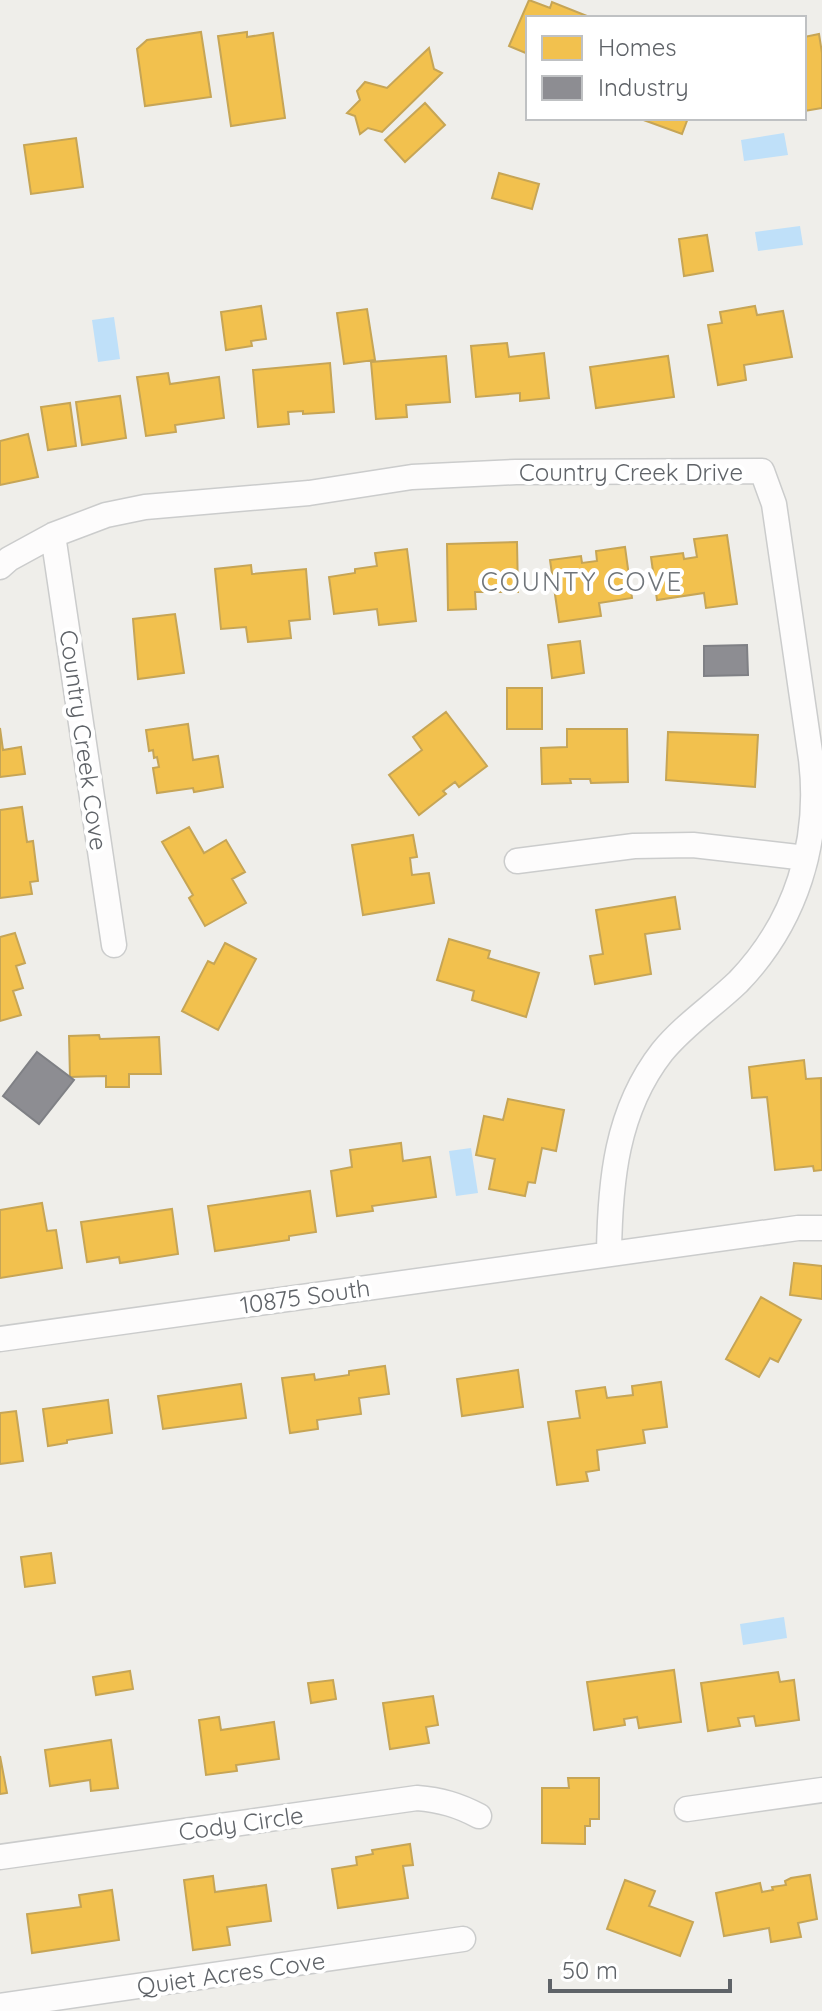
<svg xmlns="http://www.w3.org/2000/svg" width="822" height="2011" font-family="Quicksand,sans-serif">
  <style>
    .water { fill: #bfe0f9 }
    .homes { fill: #f2c14e; stroke: #c6a556; stroke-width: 2 }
    .industry { fill: #8d8d92; stroke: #7f8085; stroke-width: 2 }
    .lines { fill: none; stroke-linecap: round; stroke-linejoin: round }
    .street-casing { stroke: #cbcccc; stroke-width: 27 }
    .street { stroke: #fdfcfc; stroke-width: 24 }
    .labels { text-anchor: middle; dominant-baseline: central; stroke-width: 8; stroke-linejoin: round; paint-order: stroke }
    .street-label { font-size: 24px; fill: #5f6368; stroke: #fff }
    .neighbourhood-label { font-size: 26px; letter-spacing: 2px; fill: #70757a; stroke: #fff }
  </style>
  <rect width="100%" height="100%" fill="#efeeea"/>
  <!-- water -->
  <path class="water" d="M784,133L788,155L744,161L741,140Z
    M800,226L803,245L758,251L755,232Z
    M114,317L120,359L98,362L92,320Z
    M471,1148L478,1193L456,1196L449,1151Z
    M784,1617L787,1638L743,1645L740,1624Z"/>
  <!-- homes -->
  <path class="homes" d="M529,0L550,8L552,2L592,18H528V54L509,46Z
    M201,32L211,97L145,106L137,49L147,40Z
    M247,32V37L273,33L285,118L231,126L218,36Z
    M819,34L822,53V108L804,111V37Z
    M429,48L434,69L442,73L382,132L368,128L360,134L355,116L347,113L360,100L357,91L365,82L387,88Z
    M425,103L445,125L405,162L385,140Z
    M638,118H688L682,134Z
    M76,138L83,187L31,194L24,145Z
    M499,173L539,184L532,209L492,198Z
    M707,235L713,271L684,276L679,239Z
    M261,306L266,339L251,341L252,346L226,350L221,312Z
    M755,306L757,315L783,311L792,357L744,365L746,380L718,385L708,325L722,323L720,312Z
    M367,309L375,360L344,364L337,313Z
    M507,343L509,357L544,353L549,398L520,401V393L476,397L471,346Z
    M446,356L450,402L406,405L407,417L376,419L371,362Z
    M668,356L674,397L596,408L590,367Z
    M330,363L334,412L303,414V411L288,412L289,424L258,427L253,370Z
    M168,373L170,384L219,377L224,418L175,425L176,432L146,436L137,377Z
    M120,396L126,438L82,445L76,402Z
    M70,403L76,446L48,450L41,407Z
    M28,434L38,477L0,485V441Z
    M727,535L737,604L706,608L704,593L657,600L651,557L683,553L684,559L697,557L694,539Z
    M517,542L518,592H475L476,609L448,610L447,544Z
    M625,547L632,598L599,603L601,616L559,622L550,560L581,556L582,563L597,561L596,551Z
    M407,549L416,621L379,625L377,609L334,614L329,577L355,573V569L377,566L375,553Z
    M251,565L252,574L306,569L310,619L289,621L291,638L248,642L246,627L221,629L215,569Z
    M175,614L184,673L138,679L133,619Z
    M580,641L584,673L552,678L548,645Z
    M507,688H542V729H507Z
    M446,712L487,766L459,787L455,782L443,791L446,794L419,815L389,775L422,750L413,737Z
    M188,724L193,760L218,756L223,787L194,792L193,788L157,793L153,768L159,767L157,757L154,758L153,750L149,751L146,730Z
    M0,728L3,750L21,747L25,774L0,777Z
    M567,729H627L628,782L591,783L590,779H570L571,783L542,784L541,748L567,747Z
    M668,732L758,735L755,787L666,780Z
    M22,807L27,842L33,841L38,881L30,882L32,894L0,898V810Z
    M189,827L204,853L226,840L245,872L232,879L246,903L205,926L189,898L193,895L162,842Z
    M413,835L417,857L410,858L412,875L429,873L434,903L363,915L352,845Z
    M675,897L680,929L645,934L651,974L595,984L590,956L603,954L596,910Z
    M15,933L25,963L16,966L23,988L13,991L21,1015L0,1021V937Z
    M449,939L490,951L488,958L539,973L526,1017L472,1000L474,991L437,980Z
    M225,943L256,959L218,1030L182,1011L208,961L214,964Z
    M99,1035L100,1039L159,1037L161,1074H129V1087H106V1076L70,1077L69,1036Z
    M804,1060L806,1079L821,1078L822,1170L814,1171L813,1166L775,1170L767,1097L752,1098L749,1067Z
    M508,1099L564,1110L556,1151L542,1148L535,1183L528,1182L525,1196L489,1189L495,1159L476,1155L484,1116L503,1120Z
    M401,1143L403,1161L430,1157L436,1197L372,1206L373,1211L337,1216L331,1171L352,1167L350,1150Z
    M310,1191L316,1232L289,1236V1240L215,1251L208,1206Z
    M42,1203L47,1231L56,1230L62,1268L0,1278V1210Z
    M172,1209L178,1254L120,1263L119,1257L87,1262L81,1222Z
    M794,1263L822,1266V1299L790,1295Z
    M761,1297L801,1320L778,1362L770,1358L759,1377L726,1359Z
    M385,1366L389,1394L359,1398L361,1414L317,1420L318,1429L290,1433L282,1378L314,1374L315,1380L349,1375V1371Z
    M518,1370L523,1407L462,1416L457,1379Z
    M661,1382L667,1427L643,1430L645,1443L597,1450L599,1470L586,1472L588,1481L557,1485L548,1422L580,1418L576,1391L605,1387L607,1398L633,1395L632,1386Z
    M241,1384L246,1418L163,1429L158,1396Z
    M108,1400L112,1433L67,1440V1443L48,1446L43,1409Z
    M16,1411L23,1461L0,1464V1413Z
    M51,1553L55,1583L25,1587L21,1557Z
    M674,1670L681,1722L639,1728L637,1717L624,1719L625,1725L594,1730L587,1682Z
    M130,1671L133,1689L96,1695L93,1677Z
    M778,1672L780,1682L794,1680L799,1720L756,1726L754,1716L738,1718L740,1726L708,1731L701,1683Z
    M333,1680L336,1699L311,1703L308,1683Z
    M433,1696L438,1725L426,1727L429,1743L390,1749L383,1703Z
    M219,1717L221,1730L274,1722L279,1759L236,1765L237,1771L206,1775L199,1720Z
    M111,1740L118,1788L91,1791L90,1780L50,1786L45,1750Z
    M0,1756L7,1793L0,1794Z
    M568,1778H599V1819H590V1826H585V1844L542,1843V1788H569Z
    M410,1844L413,1865L403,1866L408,1898L338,1908L332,1869L357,1865L356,1857L373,1854L372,1850Z
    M810,1875L817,1919L798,1923L801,1937L771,1942L769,1928L724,1936L716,1893L760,1883L762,1892L773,1890L772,1887L786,1885L785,1881L791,1878Z
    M213,1876L215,1892L266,1885L271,1921L227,1927L230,1945L193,1950L184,1880Z
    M625,1880L655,1891L649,1906L693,1922L680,1956L607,1929Z
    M112,1890L119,1940L32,1953L27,1914L81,1907L79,1895Z"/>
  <!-- industry -->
  <path class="industry" d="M747,645L748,675L704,676V646Z
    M37,1052L74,1080L39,1124L3,1096Z"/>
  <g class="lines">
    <!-- street casing -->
    <g class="street-casing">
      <path id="street" d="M53,535L114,945
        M0,567L9,559L53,535L106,515L145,507L309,493L412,477L516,472L762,471L774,504L811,759C821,842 796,922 738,982C713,1006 684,1025 662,1052C616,1111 610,1182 609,1253
        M517,861L634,846L693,845L806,858
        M0,1339L798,1228H822
        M687,1809L822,1790
        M0,1857L417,1798C441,1800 458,1805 479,1816
        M0,2006L463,1939"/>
    </g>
    <!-- street -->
    <use href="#street" class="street"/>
  </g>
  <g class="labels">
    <!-- street labels -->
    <g class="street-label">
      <text x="631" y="472">Country Creek Drive</text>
      <text transform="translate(84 740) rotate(82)">Country Creek Cove</text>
      <text transform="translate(305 1296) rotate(-8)">10875 South</text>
      <text transform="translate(241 1823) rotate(-8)">Cody Circle</text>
      <text transform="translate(231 1973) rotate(-8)">Quiet Acres Cove</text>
    </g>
    <!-- neighbourhood labels -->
    <g class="neighbourhood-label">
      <text x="582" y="581">COUNTY COVE</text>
    </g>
  </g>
  <!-- legend -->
  <rect x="526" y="16" width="280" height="104" fill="#ffffff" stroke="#bfc1c3" stroke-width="2"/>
  <rect x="542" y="36" width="40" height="24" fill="#f2c14e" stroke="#bfc1c3" stroke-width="2"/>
  <text x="598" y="56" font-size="24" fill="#5f6368">Homes</text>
  <rect x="542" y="76" width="40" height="24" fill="#8d8d92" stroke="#bfc1c3" stroke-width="2"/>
  <text x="598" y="96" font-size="24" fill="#5f6368">Industry</text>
  <!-- scale -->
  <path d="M550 1979v12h180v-12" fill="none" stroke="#5f6368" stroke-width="4"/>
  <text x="562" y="1979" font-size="24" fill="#5f6368" stroke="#ffffff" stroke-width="6" paint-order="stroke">50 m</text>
</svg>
